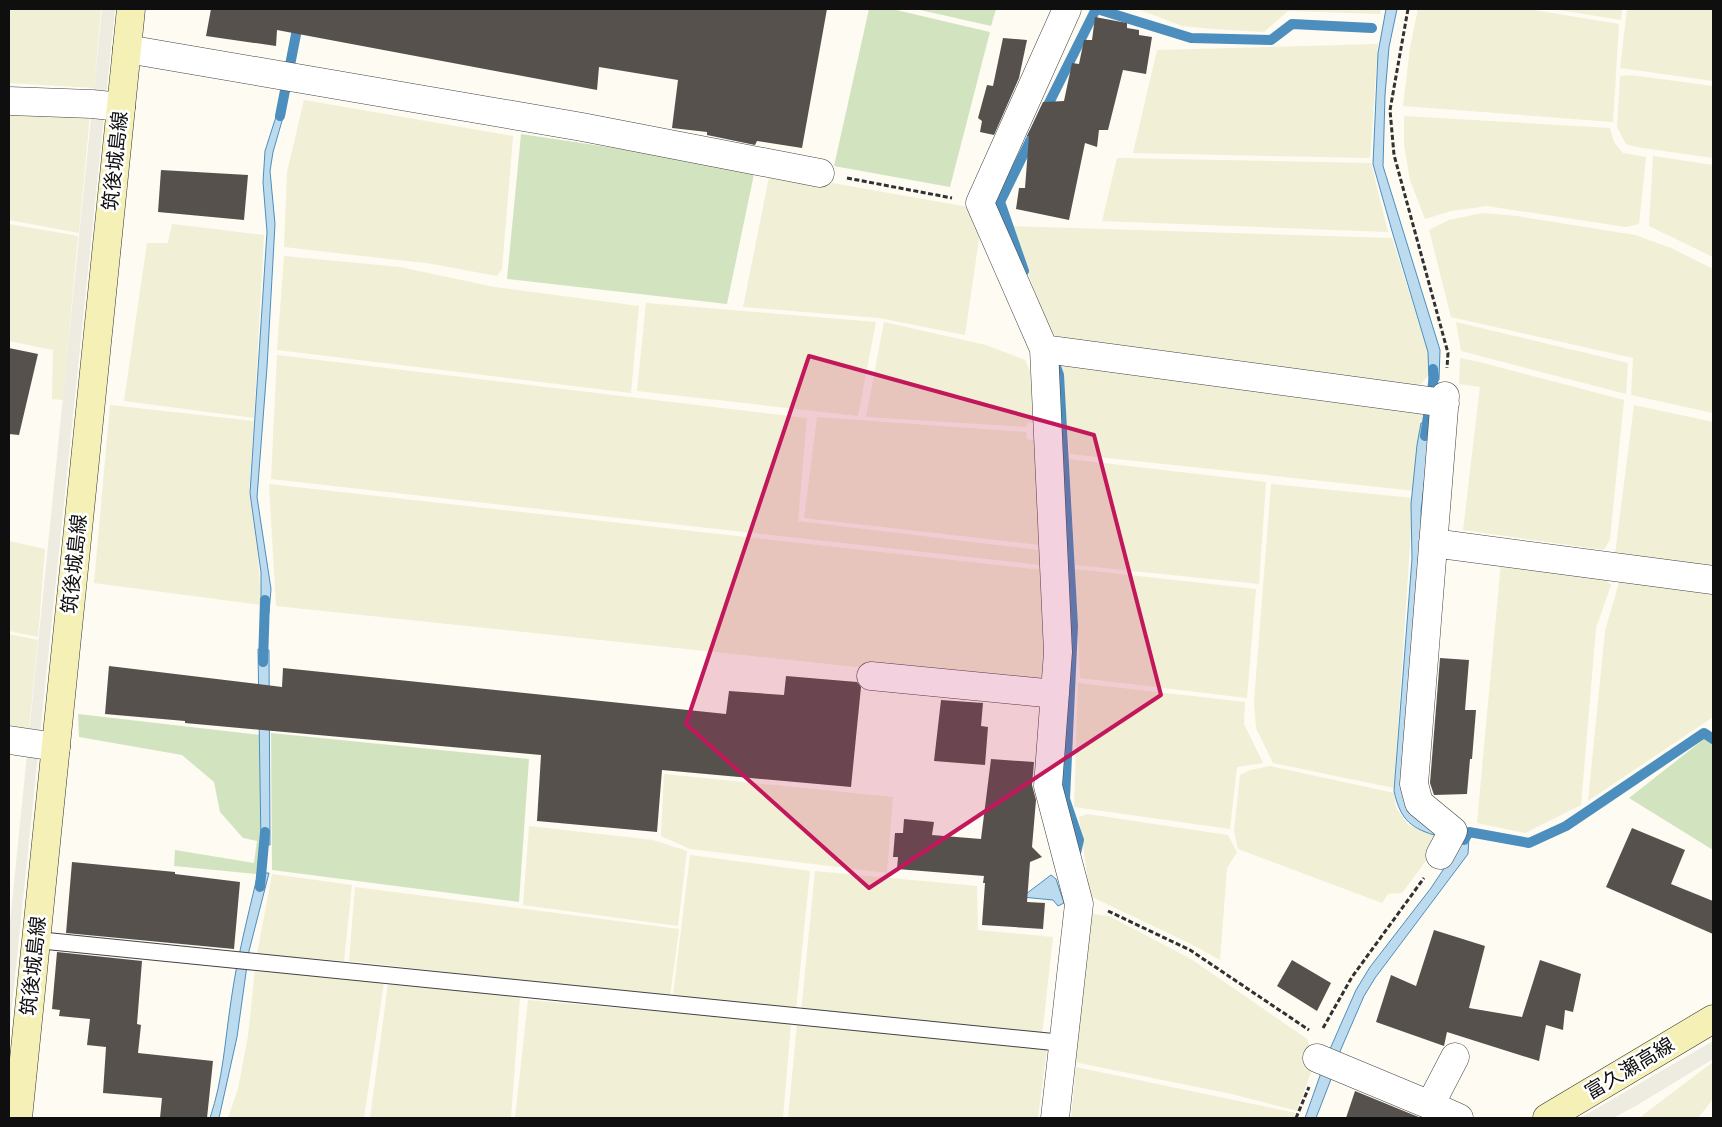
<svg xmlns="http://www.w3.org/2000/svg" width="1722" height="1127" font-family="Spectral,'Noto Sans JP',serif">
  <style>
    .farmland { fill: #f1efd5 }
    .green { fill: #d2e4bf }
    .plaza { fill: #eeebe1 }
    .water { fill: #bddbef; stroke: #4c8ebd }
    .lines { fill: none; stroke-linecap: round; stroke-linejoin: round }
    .stream { stroke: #4c8ebd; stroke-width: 10 }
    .building { fill: #56514d }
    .lane-casing { stroke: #424242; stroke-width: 18 }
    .street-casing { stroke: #424242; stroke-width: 29 }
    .secondary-casing { stroke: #313131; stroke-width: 29 }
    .path { stroke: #313131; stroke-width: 3; stroke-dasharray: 5 2.5; stroke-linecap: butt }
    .lane { stroke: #fff; stroke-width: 16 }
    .street { stroke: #fff; stroke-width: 28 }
    .secondary { stroke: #f5f0b5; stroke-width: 28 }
    .marked { fill: #c2185b; fill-opacity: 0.2; stroke: #c2185b; stroke-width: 4; stroke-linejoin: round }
    .labels { text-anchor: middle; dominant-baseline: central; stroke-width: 5; stroke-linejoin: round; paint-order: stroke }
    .street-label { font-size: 20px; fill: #0f0f0f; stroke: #fff }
  </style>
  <rect width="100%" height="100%" fill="#fdfbf2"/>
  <!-- farmland -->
  <path class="farmland" d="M9,9H101L94,88L9,83Z
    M1138,9H1381L1380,14L1288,11L1264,32L1212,29L1182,26Z
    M1418,9H1528L1619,24L1613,122L1403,106L1410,48Z
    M1553,9H1622L1621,20Z
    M1627,9H1713V81L1620,68Z
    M1378,44L1370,158L1133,153L1157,50Z
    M1630,75L1713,86V158L1636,147L1626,144L1617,127L1620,76Z
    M304,100L513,136L502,269L497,276L433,264L284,247L287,172Z
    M9,109L90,114L79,233L9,220Z
    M1404,116L1610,128L1614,142L1623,153L1646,157L1639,224L1626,227L1487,206L1451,211L1425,219L1410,180L1404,144Z
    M1653,156L1713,165V257L1649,226Z
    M1117,158L1371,163L1388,232L1102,221Z
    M770,172L974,208L980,232L965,335L879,318L743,307Z
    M1483,213L1517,216L1635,235L1671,248L1713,269V413L1631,395L1633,358L1451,317L1429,230L1449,220Z
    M9,224L78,236L63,400L52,399L53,350L9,341Z
    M172,224L264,235L254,418L124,401L147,243H168Z
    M1011,226L1392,238L1429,356L1430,374L1419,386L1051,337Z
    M284,256L400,267L494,287L639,306L631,393L277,350Z
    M646,303L876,322L858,416L637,391Z
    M884,322L986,345L1025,360L1030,371L1037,422L1028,423L1026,427L866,417Z
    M1456,322L1628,363L1626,394L1461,351Z
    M277,355L807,418L798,521L1039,550L1040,565L271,479Z
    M1460,358L1483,363L1624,400L1610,539L1604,550L1463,530L1480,387L1459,384Z
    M1061,365L1425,414L1416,491L1070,454Z
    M110,405L254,421L249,492L258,555L261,605L94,583Z
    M1634,405L1713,422V567L1615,554Z
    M817,417L1026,432L1027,439L1038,441L1040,545L804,518Z
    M1069,459L1266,482L1259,584L1075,565Z
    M269,484L1042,570L1047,687L276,606Z
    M1271,484L1413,498L1394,788L1273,763L1256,728L1254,702Z
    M9,541L45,549L38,637L9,631Z
    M1501,562L1601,576L1611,585L1596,628L1581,805L1525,833L1477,823Z
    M1075,569L1256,589L1247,698L1080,678Z
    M1620,579L1713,591V717L1588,801L1605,631Z
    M9,634L38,640L29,729L9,725Z
    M1078,683L1245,702L1244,724L1263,763L1237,767L1230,829L1074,807Z
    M1270,766L1394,793L1396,808L1408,825L1443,838L1402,893L1388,894L1382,903L1238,849L1234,831L1240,775L1250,770Z
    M664,774L893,797L887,873L690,849L661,836Z
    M1087,814L1228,835L1237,852L1227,868L1220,960L1189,943L1090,896L1079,817Z
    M529,826L653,840L687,851L678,926L523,905Z
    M690,855L810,871L796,1010L673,996Z
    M815,871L977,886L978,930L1053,937L1042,1036L801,1012Z
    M272,874L352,885L344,961L257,954Z
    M355,887L679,929L670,997L349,961Z
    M1092,914L1109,916L1191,959L1307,1039L1315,1061L1297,1111L1232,1094L1074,1062Z
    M255,969L384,982L364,1118H228L238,1089L248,1036Z
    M388,984L520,996L511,1118H370Z
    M528,1000L791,1023L783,1118H515Z
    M797,1024L1047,1048L1038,1118H788Z
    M1713,1062V1099L1698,1118H1639Z
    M1076,1067L1296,1113L1294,1118H1071Z"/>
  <!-- green -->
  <path class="green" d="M869,9H892L990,32L950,187L834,166Z
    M916,9H996L991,26Z
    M521,134L755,169L727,304L507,279Z
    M78,714L261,735L262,832L256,874L174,866L175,850L254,863L257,841L243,838L220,812L214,782L182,755L79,737Z
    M271,733L529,759L519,902L272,870Z
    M1704,739L1713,745V850L1629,798Z"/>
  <!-- plaza -->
  <path class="plaza" d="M102,9H115L9,1035V933Z
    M1713,1041V1059L1634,1107L1613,1118H1580Z"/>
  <!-- water -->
  <path class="water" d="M1386,9H1397L1389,47L1385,95L1383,166L1440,350L1439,380L1429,382L1428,352L1392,231L1373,164L1378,53Z
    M281,101L286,107L273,152L270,171L275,224L267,367L257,497L271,589L269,613L261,612V572L250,493L267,232L263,182L265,151Z
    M1421,423H1431L1421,511L1422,562L1403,795L1462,834L1469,837L1468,854L1375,978L1364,996L1338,1056L1330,1049L1356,990L1370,967L1431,888L1459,846C1451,840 1443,838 1434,835C1408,827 1400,817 1394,791L1412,559L1411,504L1417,445Z
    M258,649L269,650L270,845H261Z
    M258,873H269L249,951L237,1037L219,1118H210C223,1080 225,1040 231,1001C237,958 248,916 258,873Z
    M1051,875L1056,879L1064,903L1058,906L1053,900L1022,897Z
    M1322,1070L1333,1074L1316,1118H1305Z"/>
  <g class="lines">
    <!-- stream -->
    <path class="stream" d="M1097,9L1191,38L1271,40L1292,24L1372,28
      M1044,113L1096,9
      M280,116L301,9
      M1024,271L1000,202L1034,133
      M1054,361L1059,375L1073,626L1065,799L1079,840L1075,857
      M1425,436L1434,377L1433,369
      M263,662L265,600
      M1464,840L1469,832L1529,843L1566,826L1704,733L1713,739
      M260,887L265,832"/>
  </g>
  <!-- building -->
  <path class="building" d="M211,9H827L802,148L757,141L755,145L707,135V132L672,128L678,80L599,67L597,90L277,30L276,46L206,36Z
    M1095,17L1127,23V28L1139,30V35L1152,37L1146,74L1123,70L1108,130H1099L1097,147L1085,143L1069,220L1016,209L1019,188H1025L1029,136H1027L1043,102L1064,101L1072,63L1079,64L1084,40H1092Z
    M1003,38L1027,40L1019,78L994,135L980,132L982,121L978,118L987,85L993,86Z
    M161,170L248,175L244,220L158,212Z
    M9,348L38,354L19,435L9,434Z
    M1440,658L1469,660L1465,710H1476L1472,759H1470L1467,794L1434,795L1430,783Z
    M109,666L282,687L283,668L726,714L729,691L784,695L786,676L857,682L861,687L851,787L662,770L657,832L537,821L541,755L185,723V721L105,714Z
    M941,700L983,703L981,726L988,727L985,765L934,761Z
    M991,759L1034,762L1032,785L1036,800L1032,847L1042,857L1030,862L1027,902L1045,903L1043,929L982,925L985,883H983L984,876L897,869L898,857H893L895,833H903L904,819L934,822L932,835L981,839Z
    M1632,828L1685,850L1671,884L1713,901V934L1606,887Z
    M72,862L175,872V874L240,882L234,949L66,933Z
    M1434,930L1485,946L1469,1008L1522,1017L1540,960L1581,974L1573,1012L1565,1010L1563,1030L1546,1025L1539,1061L1447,1032L1444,1046L1376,1022L1391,975L1416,986Z
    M57,952L142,961L137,1024L141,1025L138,1053L213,1061L207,1118H160L162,1098L103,1093L106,1047L87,1045L90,1019L59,1016L60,1010L52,1009Z
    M1292,960L1331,983L1317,1011L1277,986Z
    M1355,1091L1421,1118H1346Z"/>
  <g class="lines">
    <!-- lane casing -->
    <g class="lane-casing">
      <path id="lane" d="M37,940L1063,1043"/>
    </g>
    <!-- street casing -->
    <g class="street-casing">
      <path id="street" d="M127,49L582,127L820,173
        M9,101L92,104L121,107
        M1044,349L1445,403
        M1433,543L1713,580
        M871,676L1055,694
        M9,740L56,747
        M1440,855L1453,831L1419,803L1414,784L1445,396
        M1317,1058L1430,1105L1459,1118
        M1430,1105L1455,1057
        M1055,1118L1079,904L1048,786L1058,652L1044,349L980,203L1067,9"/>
    </g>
    <!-- secondary casing -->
    <g class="secondary-casing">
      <path id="secondary" d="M18,1118L131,9
        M1547,1118L1713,1019"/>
    </g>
    <!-- path -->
    <path class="path" d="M1408,9L1390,110L1394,155L1448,353L1447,368
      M847,178L952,198
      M1108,911L1190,950L1309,1030
      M1323,1028L1352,977L1424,878
      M1296,1118L1309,1087"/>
    <!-- lane -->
    <use href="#lane" class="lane"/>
    <!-- street -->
    <use href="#street" class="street"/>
    <!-- secondary -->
    <use href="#secondary" class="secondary"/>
  </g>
  <!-- marked area -->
  <path class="marked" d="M809,356L1094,435L1161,695L869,888L686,724Z"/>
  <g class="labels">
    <!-- street labels -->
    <g class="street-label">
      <text transform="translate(116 161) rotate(-84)">筑後城島線</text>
      <text transform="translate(75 564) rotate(-84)">筑後城島線</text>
      <text transform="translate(34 966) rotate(-84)">筑後城島線</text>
      <text transform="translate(1630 1069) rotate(-31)">富久瀬高線</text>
    </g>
  </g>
  <!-- border -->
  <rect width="1722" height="1127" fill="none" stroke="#0f0f0f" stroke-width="20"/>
</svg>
